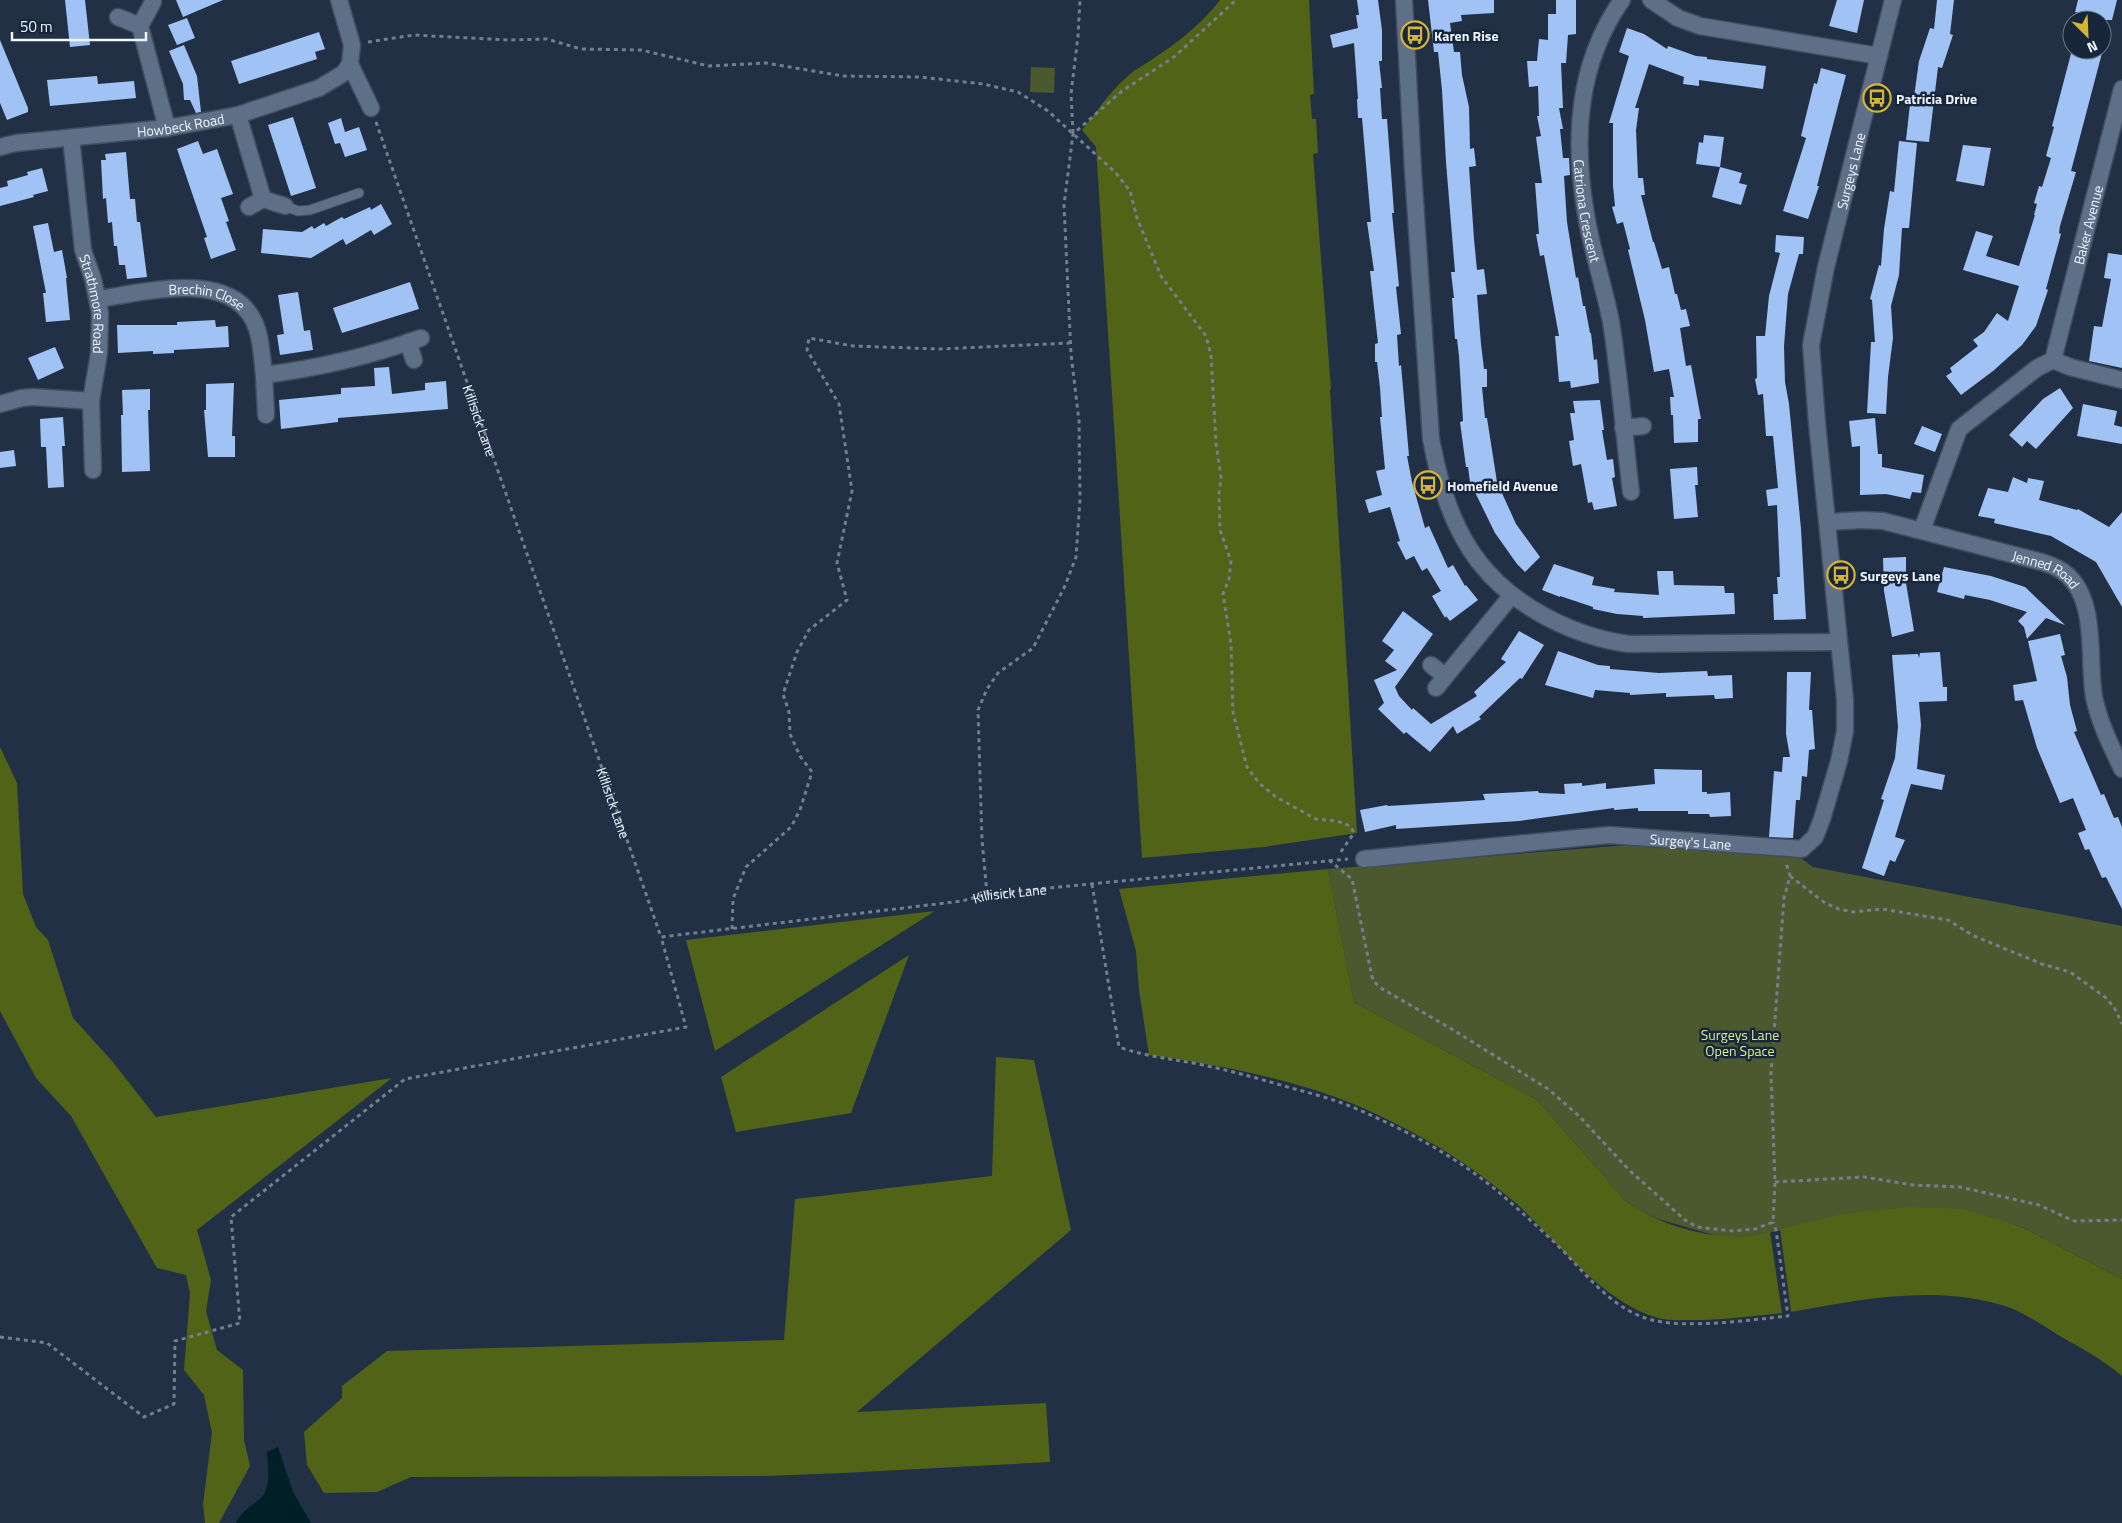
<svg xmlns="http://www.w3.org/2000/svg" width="2122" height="1523" font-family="'Titillium Web',sans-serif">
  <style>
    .green { fill: #4c582e }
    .forest { fill: #516317 }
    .water { fill: #002028 }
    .building { fill: #a0c2f4 }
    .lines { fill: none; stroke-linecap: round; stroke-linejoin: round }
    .lane-casing { stroke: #414c5e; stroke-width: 11 }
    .street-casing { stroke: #414c5e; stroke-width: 19 }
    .path { stroke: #747e8e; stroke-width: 3; stroke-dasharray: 4 4; stroke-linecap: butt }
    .lane { stroke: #5f6f88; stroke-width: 9 }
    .street { stroke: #5f6f88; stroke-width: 16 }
    .labels { text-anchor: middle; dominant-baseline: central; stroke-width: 5; stroke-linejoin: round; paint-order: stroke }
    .poi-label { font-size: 14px; font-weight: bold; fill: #f0f5fe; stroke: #18263b; text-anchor: start }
    .street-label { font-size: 14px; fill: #f0f5fe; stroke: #18263b }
    .park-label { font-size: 14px; fill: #d5f28c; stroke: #18263b }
  </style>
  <rect width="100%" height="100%" fill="#223045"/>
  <!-- green -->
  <path class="green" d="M1031,67L1055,68L1054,93L1030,92Z
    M1641,844L1795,854L1813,867L2122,926V1279L2026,1229L2008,1222L1805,1225L1759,1235L1724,1238L1658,1219L1639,1210L1625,1200L1537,1100L1354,1002L1328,869Z"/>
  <!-- forest -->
  <path class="forest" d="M1220,0H1309L1314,94L1310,95L1312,119H1316L1318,153L1313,154L1331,389L1330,390L1357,833L1264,847L1142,858L1096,147L1082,130C1097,111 1110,91 1129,75C1137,68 1146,64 1154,58C1177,44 1204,21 1220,0Z
    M0,747L17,783L23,894L36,927L48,940L73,1018L112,1061L156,1117L392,1078L197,1230L211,1280L206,1311L217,1350L243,1370L244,1440L250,1466L219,1523H205L203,1504L212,1433L204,1395L184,1370L190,1293L186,1275L157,1268L71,1116L36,1078L0,1011Z
    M1328,869L1354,1002L1537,1100L1625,1200C1661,1228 1725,1245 1770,1232L1782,1313C1752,1316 1722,1320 1692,1320C1680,1320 1669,1321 1658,1318C1602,1302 1559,1243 1518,1205C1495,1185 1470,1167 1445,1151C1415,1133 1383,1116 1351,1103C1289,1078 1214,1064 1149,1055L1139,990L1136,951L1119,889Z
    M935,911L715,1051L686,940Z
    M909,955L851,1113L736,1132L721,1077Z
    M996,1057L1034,1060L1071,1230L857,1412L1046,1403L1050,1462L842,1473L765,1476L411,1477L377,1492L324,1493L307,1465L304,1432L342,1398V1386L387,1351L784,1340L795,1199L992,1176Z
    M1911,1207L1962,1209L2008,1222L2026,1229L2122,1279V1376C2104,1361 2085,1350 2065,1339C2043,1326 2022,1310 1998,1304C1930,1285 1858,1300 1791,1312L1780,1229L1842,1214Z"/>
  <!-- water -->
  <path class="water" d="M278,1447L293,1492L311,1523H236C243,1509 250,1508 261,1498C271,1489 268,1465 267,1452Z"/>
  <!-- building -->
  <path class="building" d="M65,0H85L90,45L70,47Z
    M176,0H223L183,17Z
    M1357,0H1378L1382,30V61H1379L1382,88H1380L1382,119H1387L1391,172L1394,213H1392L1399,286L1396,287L1401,334L1397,335L1399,366L1401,365L1409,456H1407L1412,482L1425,528L1429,526L1448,568L1453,565L1465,586L1466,585L1478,600L1450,621L1446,616L1445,618L1432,596L1441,591L1427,568L1422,571L1414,556L1406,560L1397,542L1400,541L1390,507L1369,513L1365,500L1382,495L1376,471L1385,469L1380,417H1382L1380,388L1377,362H1375V344L1378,343L1370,271H1374L1367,222H1371L1362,118H1358L1357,99H1358L1354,43L1333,48L1330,35L1358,28L1356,15H1359Z
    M1428,0H1494V13L1461,15L1462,21L1450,23L1454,52H1460L1462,75L1469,107L1470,149L1474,148L1476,166L1469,167L1474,239L1477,270L1484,269L1487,294L1477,295L1481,344L1484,369H1487V387H1482L1485,418H1487L1497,482L1516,524L1540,557L1525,572L1517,564L1495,533L1470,482L1468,467H1466L1460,422L1463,421L1459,356L1457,339H1455L1452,298H1454L1451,272H1455L1446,162L1442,90L1438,52H1434Z
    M1556,0H1576V34L1568,35L1566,63H1561L1563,108H1559L1563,129H1560L1563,158H1569L1570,175L1564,176L1567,222L1576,278L1578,277L1583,306H1585L1590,333H1591L1594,360L1597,359L1599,383L1571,388L1570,381L1559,382L1555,336H1559L1544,255L1540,256L1536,234H1539L1535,183H1542L1536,137L1541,136L1537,116H1539L1538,86L1529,87L1527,61H1537L1539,39L1548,40V14H1556Z
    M1837,0H1864L1857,33L1829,26Z
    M1937,0H1954L1950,34L1953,35L1942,68L1938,67L1929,142L1906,140L1910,104H1913L1919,61L1930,28L1934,29Z
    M2078,0H2117L2112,20H2078L2079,13L2075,12Z
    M187,18L195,38L177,45L168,25Z
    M1627,28L1644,34L1667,49L1668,46L1696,56L1707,57V59L1766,66L1763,89L1699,80V86L1683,84L1684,77L1649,64L1635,108H1639L1636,130L1638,178H1643L1645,195H1641L1653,242H1654L1662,269L1669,267L1675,294H1677L1681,310L1686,309L1690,326L1680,328L1686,366L1691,365L1701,419H1698V442L1674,443L1673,415H1671L1670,397H1674L1669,369L1654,372L1645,320L1628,250L1630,249L1623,222L1617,224L1612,207L1615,206L1613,186V123H1609L1629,56L1619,52Z
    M319,32L325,49L315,52L317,59L239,84L231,61Z
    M0,40L28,108V112L7,120L0,103Z
    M184,45L197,76L201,112L196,113L190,100H184L183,84L169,51Z
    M2072,50H2100L2099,53H2102L2071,171L2076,172L2060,226L2059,233L2061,234L2046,289L2048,290L2036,326L2022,345L1993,371L1961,395L1946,376L1952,372L1950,368L1978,346L1973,340L1984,332L1997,313L2008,321L2019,286L1963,270L1976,231L1993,236L1986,256L2019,266L2035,215H2034L2037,204L2034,203L2039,186L2042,187L2051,158L2046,156L2054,127L2052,126Z
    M1821,68L1846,75L1817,186H1819L1808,219L1783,211L1806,138L1801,136L1814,83L1817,84Z
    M97,76L98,84L134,81L136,98L50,106L47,80Z
    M293,117L316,188L291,196L268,125Z
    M341,118L345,132L359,127L367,150L345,157L340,143L335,144L328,123Z
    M1704,135L1724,137L1720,167L1696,164L1699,142L1703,143Z
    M198,141L203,154L217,149L233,194L221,198L229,221L226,222L236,250L211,259L204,238L207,237L177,149Z
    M1899,141L1917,143L1909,228H1902L1899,275L1891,306L1893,338L1888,377L1886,414L1867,413L1871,342H1875L1872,300L1870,299L1879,265L1881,266L1884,229L1890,191L1894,192Z
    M1963,145L1991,148L1984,186L1956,181Z
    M126,152L130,199H135L137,222H140L147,277L127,279L125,265H119L117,246H114L112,222L108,223L106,198L103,199L101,160H106L105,154Z
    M1720,167L1742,173L1739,183L1747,185L1741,205L1712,197Z
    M42,168L48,191L33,195L34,197L0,206V188L8,186L7,181L28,175L27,172Z
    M381,204L392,224L374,235L371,230L346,245L343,239L311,258L261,253L263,229L302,232L312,226L314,229L324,223L326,226L342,217L344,219L370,207L371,210Z
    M48,223L54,252L62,250L67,278H66L70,320L46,322L43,293H46L33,226Z
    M1776,235L1804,237L1803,254H1799L1788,294L1784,346L1785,382L1789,404L1801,529L1806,619L1774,620L1773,594H1778L1777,577H1780L1777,505L1768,506L1766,490L1778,488L1773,436H1766L1763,394L1758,395L1755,379L1757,378L1756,336H1765L1769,296L1780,253L1775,252Z
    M2108,253L2122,255V368L2089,361L2094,326L2102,327L2111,279L2104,278Z
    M410,282L419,309L342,333L333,308Z
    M298,292L304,331L310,330L313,350L280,355L277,335L284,334L278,295Z
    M215,320L216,327L228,326L229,347L174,350V353L153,354V351L118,353L117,325H177V322Z
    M55,347L64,368L38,380L28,358Z
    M389,367L392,394L425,390V383L446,381L448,409L338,418V422L281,429L279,400L341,394V388L375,386L374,368Z
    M234,383L232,436H235V457H208L204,410H206V384Z
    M2060,388L2073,408L2036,449L2027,441L2022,447L2009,435L2043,399Z
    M150,389V410H148L150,471L122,472L121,415H123L122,390Z
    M1600,400L1604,430H1602L1607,460L1613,459L1615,477L1612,478L1617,506L1594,510L1592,502L1588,503L1581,464L1573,466L1569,441L1574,440L1570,413H1575L1573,401Z
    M2083,404L2117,411L2114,425L2122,427V444L2077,436Z
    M63,417L65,446H62L64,487L48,488L46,447H41L40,419Z
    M1875,418L1878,454H1882V467L1924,475L1921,493L1912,492L1910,499L1886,494L1860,495V446L1852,447L1849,421Z
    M1922,426L1942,434L1935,452L1914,444Z
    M14,450L16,466L0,468V452Z
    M1697,467L1698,485H1695L1698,517L1674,519L1670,469Z
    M2013,477L2027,483L2028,478L2044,481L2039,500L2077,510L2078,509L2109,527L2122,512V607L2096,562L2051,536L1994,523L1995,519L1978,516L1988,488L2008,492Z
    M1906,557V583L1914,631L1892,637L1884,591L1883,558Z
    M1554,564L1594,577L1592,585L1615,589L1614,592L1659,595L1657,571H1673L1674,585L1724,586L1725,593H1734L1735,614L1643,618V616L1617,614L1593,609V607L1560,596V597L1542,590Z
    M1944,567L1991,576L2025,587L2065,625L2046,618L2027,639L2024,627L2018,621L2027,612L1990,600L1965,595L1964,599L1937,592Z
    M1403,611L1433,634L1395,687L1399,696L1412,710L1413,708L1431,724L1477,696L1474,692L1506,662L1501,659L1519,631L1544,645L1522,679L1520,678L1479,717L1481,719L1457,734L1453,726L1430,752L1406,732L1404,734L1378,709L1384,703L1374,680L1397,670L1385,661L1394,650L1382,641Z
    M2060,634L2065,655L2061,656L2067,677L2070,705L2077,731L2074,732L2101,795L2104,794L2114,818L2118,817L2122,827V909L2106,877L2102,878L2089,849L2085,850L2078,833L2086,830L2073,798L2060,803L2037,748L2023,700L2015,701L2013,685L2037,681L2028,641Z
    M1558,651L1598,665L1610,666V669L1659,673L1707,671L1708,676L1732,675L1733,698L1715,699L1714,695L1666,697V693L1630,695V693L1595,690L1593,698L1545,685Z
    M1940,652L1943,687H1947V701L1919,702L1921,725L1917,769L1945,775L1942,790L1911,784L1895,837L1905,840L1895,862L1890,860L1884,876L1862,868L1884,800L1881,799L1895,758L1898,727L1892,655L1918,654L1919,658L1920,653Z
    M1787,672H1811L1809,710H1812L1815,749L1809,750L1807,777L1802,776L1800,800H1796L1793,838L1769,837L1774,771L1782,772L1783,757H1790L1786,734Z
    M1654,769L1702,770V792H1707V794L1730,792L1731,816L1710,817L1709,814H1688V811H1638V808L1614,810V808L1519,821L1396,829V825L1365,832L1360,810L1387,805L1388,806L1485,800L1483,794L1538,791L1539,793L1565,794L1564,784L1582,783V786L1606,783V789L1655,784Z"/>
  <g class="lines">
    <!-- lane casing -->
    <g class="lane-casing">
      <path id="lane" d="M285,206L298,211L310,210L359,193"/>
    </g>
    <!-- street casing -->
    <g class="street-casing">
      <g id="street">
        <path d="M339,0L352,45L350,64L371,108"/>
        <path d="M1404,0L1413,171L1431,439C1439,481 1451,526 1479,562C1513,606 1574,637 1629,644L1839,642"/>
        <path id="s2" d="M1622,0C1577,64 1573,139 1586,215C1592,251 1604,286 1611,322C1620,378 1624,435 1631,492"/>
        <path d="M1651,0L1678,18L1700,26L1879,56"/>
        <path d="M118,17L140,26L153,2"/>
        <path d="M140,26L167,128"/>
        <path d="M238,115L263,199L285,206"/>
        <path id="s3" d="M71,138L83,250L93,279L100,313L99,353L91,401L93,470"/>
        <path id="s4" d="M0,147L16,143L167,128L238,115L319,88L344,73L350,64"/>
        <path d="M249,207L263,199"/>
        <path id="s5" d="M98,299C146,292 237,267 257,329C262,344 262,360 264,375C320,368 367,357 421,338"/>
        <path d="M408,342L414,360"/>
        <path d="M2053,360L2070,367L2122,380"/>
        <path d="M264,375L266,415"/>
        <path d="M0,404L22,398L33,397L91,401"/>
        <path d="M1623,428L1643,426"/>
        <path id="s6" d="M1828,522L1862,520L1883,521L2042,562C2047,564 2054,566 2059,569C2100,593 2087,658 2094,697C2099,722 2111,746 2122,769"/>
        <path id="s7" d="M1922,530L1959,429L2037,368L2053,360L2122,89"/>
        <path d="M1431,665L1445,676"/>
        <path d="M1436,688L1512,595"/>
        <path id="s8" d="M1364,859L1609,835L1802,849L1815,837L1822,819L1839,761L1845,731V700L1817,423L1811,345L1826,267L1893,0"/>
      </g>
    </g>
    <!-- path -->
    <g class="path">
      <path d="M368,42L414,35L508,40L547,39L581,49L641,50L709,66L766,63L843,76L920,77L983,84L1018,92L1048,111L1115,172L1130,191L1137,218L1161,276L1206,336L1211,355L1216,443L1221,478L1219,494L1220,530L1231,561L1229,579L1223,594L1231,644L1233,712L1247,767L1259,783L1276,797L1316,819L1337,821L1350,826L1354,833L1340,853"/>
      <path id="s1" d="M376,122L661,937L962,901L987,894L1348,859"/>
      <path d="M1073,133L1071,94L1078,36L1080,0"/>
      <path d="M1329,860L1352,879L1371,972L1373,980L1379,987L1450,1028L1548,1089L1579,1116L1629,1170L1685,1220L1697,1227L1733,1231L1755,1229L1773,1222L1775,1182L1771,1074L1784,898L1790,876L1786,863"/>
      <path d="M1790,876L1825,903L1839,909L1853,912L1882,909L1948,920L1974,936L2042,964L2070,972L2105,997L2114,1007L2122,1024"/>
      <path d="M1092,884L1119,1047C1147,1057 1174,1059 1203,1065C1231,1071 1257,1078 1284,1086C1309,1093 1335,1099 1359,1110C1410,1132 1460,1159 1502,1195C1519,1210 1536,1225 1553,1241C1583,1269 1609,1309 1652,1320C1689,1329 1749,1320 1788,1316L1776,1230L1773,1222"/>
      <path d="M987,894L982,840L978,710L987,689L998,673L1033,648L1065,586L1076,557L1080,499L1079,421L1071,354L1064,205L1073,134L1122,91L1174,57L1236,0"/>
      <path d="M732,929L733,899L746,867L791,827L800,810L812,772L800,756L790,734L789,712L783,694L797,652L809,630L847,600L837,563L852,491L839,404L807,350L809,338L853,346L940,349L1070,343"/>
      <path d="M1775,1182L1864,1177L1913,1185L1960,1187L2039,1205L2074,1221L2122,1220"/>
      <path d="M0,1337L47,1343L144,1417L174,1404L175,1341L240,1323L231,1217L405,1079L686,1027L661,937"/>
    </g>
    <!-- lane -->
    <use href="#lane" class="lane"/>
    <!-- street -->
    <use href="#street" class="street"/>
  </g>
  <!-- icons -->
  <defs>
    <g id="bus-ring" transform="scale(1.4375)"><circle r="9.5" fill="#18263b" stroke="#d6b534" stroke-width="1.5"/><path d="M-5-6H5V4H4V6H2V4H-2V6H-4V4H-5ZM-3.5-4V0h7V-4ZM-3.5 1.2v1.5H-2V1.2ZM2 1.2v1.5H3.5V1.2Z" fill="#d6b534"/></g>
  </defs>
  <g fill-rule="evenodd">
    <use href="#bus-ring" x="1415" y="35"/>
    <use href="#bus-ring" x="1877" y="98"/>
    <use href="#bus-ring" x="1428" y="485"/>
    <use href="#bus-ring" x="1841" y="575"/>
  </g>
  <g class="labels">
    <!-- poi labels -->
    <g class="poi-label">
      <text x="1434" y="35">Karen Rise</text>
      <text x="1896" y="98">Patricia Drive</text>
      <text x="1447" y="485">Homefield Avenue</text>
      <text x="1860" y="575">Surgeys Lane</text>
    </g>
    <!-- street labels -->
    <g class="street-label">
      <text stroke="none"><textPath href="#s4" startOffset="182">Howbeck Road</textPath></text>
      <text stroke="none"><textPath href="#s8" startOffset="1134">Surgeys Lane</textPath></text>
      <text stroke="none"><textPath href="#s2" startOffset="220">Catriona Crescent</textPath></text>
      <text stroke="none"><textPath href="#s7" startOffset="364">Baker Avenue</textPath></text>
      <text stroke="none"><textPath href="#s5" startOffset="111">Brechin Close</textPath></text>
      <text stroke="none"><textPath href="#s3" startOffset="168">Strathmore Road</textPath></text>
      <text stroke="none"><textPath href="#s1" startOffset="316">Killisick Lane</textPath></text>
      <text stroke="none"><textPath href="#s6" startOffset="226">Jenned Road</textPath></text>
      <text stroke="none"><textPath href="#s1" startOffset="721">Killisick Lane</textPath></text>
      <text stroke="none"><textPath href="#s8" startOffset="328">Surgey's Lane</textPath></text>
      <text stroke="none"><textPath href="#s1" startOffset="1215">Killisick Lane</textPath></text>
    </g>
    <!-- park labels -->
    <g class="park-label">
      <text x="1740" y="1034">Surgeys Lane<tspan x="1740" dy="16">Open Space</tspan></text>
    </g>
  </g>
  <!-- north arrow -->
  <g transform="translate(2087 35) rotate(156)"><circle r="24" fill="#18263b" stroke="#6e7989"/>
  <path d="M0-4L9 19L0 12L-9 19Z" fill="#d6b534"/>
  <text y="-8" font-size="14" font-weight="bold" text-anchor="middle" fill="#f0f5fe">N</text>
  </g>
  <!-- scale -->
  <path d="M12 32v8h134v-8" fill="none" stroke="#f0f5fe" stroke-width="2.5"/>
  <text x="20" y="32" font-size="15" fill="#f0f5fe" stroke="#18263b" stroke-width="4" paint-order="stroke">50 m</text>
</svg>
